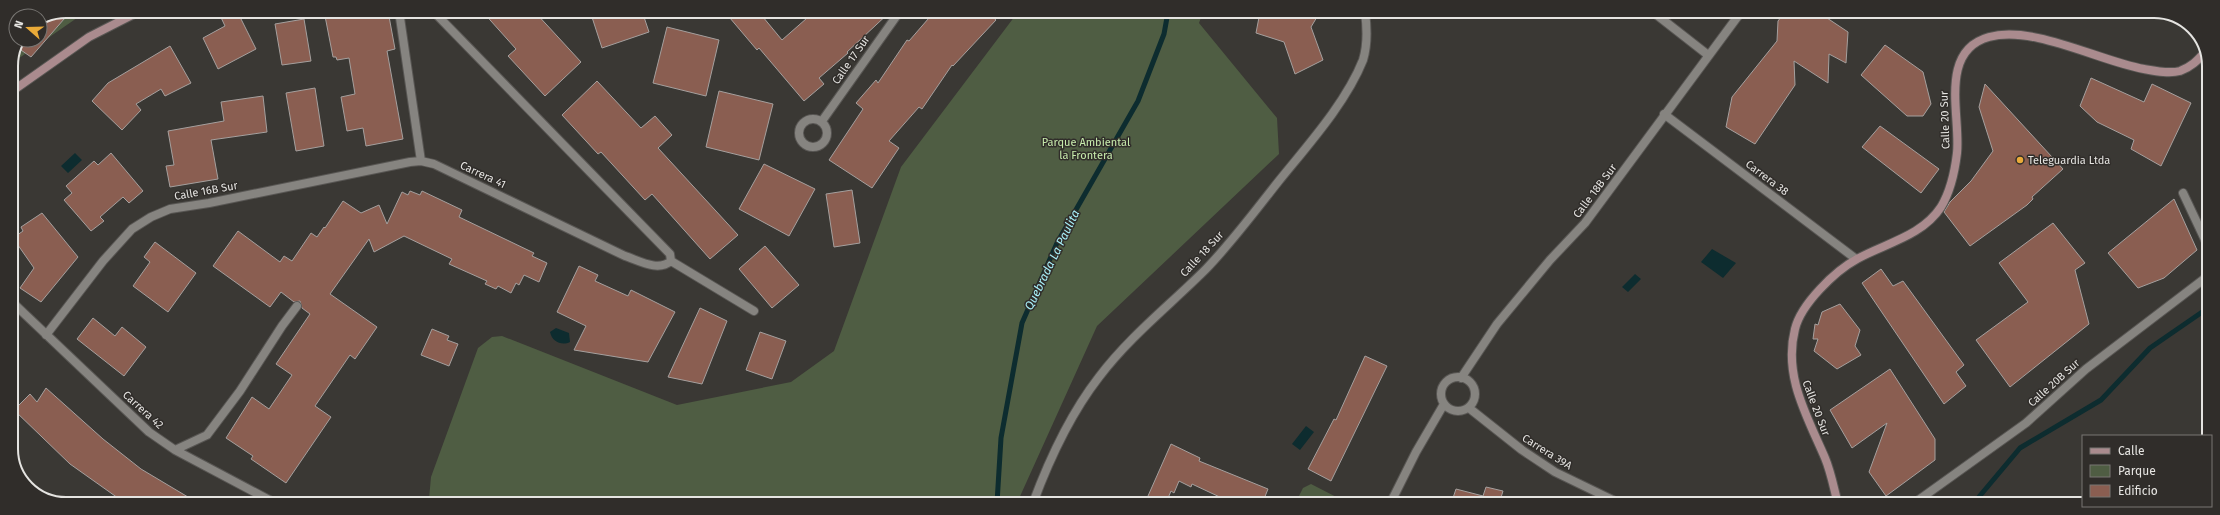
<svg xmlns="http://www.w3.org/2000/svg" width="2220" height="515" font-family="'Fira Sans',sans-serif">
  <style>
    .green { fill: #4f5d43 }
    .water { fill: #0d2c2f }
    .lines { fill: none; stroke-linecap: round; stroke-linejoin: round }
    .stream { stroke: #0d2c2f; stroke-width: 5 }
    .building { fill: #8a5e51; stroke: #a5a09e }
    .street-casing { stroke: #585653; stroke-width: 10 }
    .secondary-casing { stroke: #585653; stroke-width: 10 }
    .street { stroke: #868480; stroke-width: 8 }
    .secondary { stroke: #aa8b8e; stroke-width: 8 }
    .poi-dot { fill: #eaaa38; stroke: #302d2a; stroke-width: 1.5 }
    .labels { text-anchor: middle; dominant-baseline: central; stroke-width: 3; stroke-linejoin: round; paint-order: stroke }
    .street-label { font-size: 11px; fill: #e5e4e1; stroke: #302d2a }
    .park-label { font-size: 11px; fill: #c7ebac; stroke: #302d2a }
    .poi-label { font-size: 11px; fill: #e5e4e1; stroke: #302d2a; text-anchor: start }
    .water-label { font-size: 12px; font-style: italic; fill: #a8f1fa; stroke: #302d2a }
    .rim { fill: none; stroke: #e5e4e1; stroke-width: 2 }
  </style>
  <rect width="100%" height="100%" fill="#3a3834"/>
  <!-- green -->
  <path class="green" d="M66,11H87L12,63L22,40H40V22Z
    M1018,12H1203L1199,23L1277,118L1279,154L1097,326L1017,503H430L429,499L431,477L478,348L492,337L502,336L677,405L791,382L834,351L901,167Z
    M1311,484L1350,504H1295L1303,488Z"/>
  <!-- water -->
  <path class="water" d="M75,153L82,160L68,173L61,166Z
    M1712,249L1736,263L1723,278L1701,262Z
    M1635,274L1641,279L1628,292L1622,287Z
    M556,328L569,333L570,342C562,346 552,342 550,332Z
    M1306,426L1314,432L1300,450L1292,444Z"/>
  <g class="lines">
    <!-- stream -->
    <path class="stream" d="M997,503L1001,438L1022,323L1057,243L1138,101L1164,34L1168,12
      M1973,504L2020,448L2101,400L2150,348L2208,308"/>
  </g>
  <!-- building -->
  <path class="building" d="M66,11H71L31,57L18,48L22,40H40V22Z
    M218,11H237L256,49L218,69L203,38L225,26Z
    M327,11H388L395,49L387,51L403,139L366,146L363,128L347,131L341,97L355,94L349,58L337,60L336,57H333L325,16L328,15Z
    M482,11H534L581,62L545,96L508,56L516,49Z
    M590,11H642L649,32L602,48Z
    M724,11H758L782,40L815,11H891L847,52L848,53L819,78L824,84L804,101L759,48L757,50Z
    M935,11H986L996,20L953,66L952,65L922,109L919,107L889,141L899,148L872,188L829,160L863,109L856,103L876,80L878,83L907,40L909,41Z
    M1260,12H1320L1311,27L1323,60L1295,74L1284,42L1256,33Z
    M1785,12H1818L1848,32L1846,63L1829,54L1828,83L1794,61L1795,85L1755,144L1726,127L1732,97L1777,41L1778,21Z
    M304,19L311,61L282,65L275,24Z
    M667,27L719,40L706,96L653,83Z
    M1885,45L1923,72L1931,104L1923,116H1907L1861,75Z
    M170,46L191,83L165,96L161,89L136,104L141,110L122,130L92,101L108,83Z
    M2091,78L2144,102L2152,84L2191,103L2161,166L2131,149L2134,140L2097,122L2080,106Z
    M597,81L641,128L655,116L672,135L658,148L738,235L710,259L652,194L645,200L601,152L598,154L562,115Z
    M1985,84L2063,169L2032,197L2033,199L2027,205L1970,246L1944,212L1950,202L1971,181L1993,151L1979,107Z
    M315,88L324,146L296,151L286,93Z
    M719,91L773,104L759,160L706,147Z
    M263,96L267,132L211,140L218,179L170,187L166,166L174,165L168,131L224,121L221,102Z
    M1880,126L1939,169L1921,193L1862,147Z
    M111,153L143,191L129,203L123,197L100,217L104,221L91,231L64,200L72,193L66,186L94,161L98,165Z
    M764,164L815,189L789,236L739,209Z
    M852,190L860,243L834,247L826,194Z
    M410,191L420,195L422,191L462,210L459,217L534,253L532,256L547,263L539,282L524,275L519,285L516,283L511,293L498,286L496,289L485,284L487,281L449,264L452,259L404,236L374,252L369,239L330,294L377,327L355,359L350,355L315,406L331,417L286,483L251,459L253,456L226,438L252,397L269,409L292,375L276,364L310,314L302,308L300,301L294,302L281,292L270,307L213,266L238,231L280,262L284,256L292,261L311,233L317,237L324,227L325,228L343,201L361,213L379,205L387,224L402,192L408,195Z
    M2174,199L2197,250L2164,278L2138,288L2108,253Z
    M42,213L78,257L41,302L20,288L34,268L13,238L23,231L21,227Z
    M2053,223L2085,263L2075,270L2089,324L2010,387L1976,340L2028,302L1999,263Z
    M155,242L196,273L168,312L133,286L150,262L144,257Z
    M765,246L799,285L772,308L739,269Z
    M579,266L598,275L595,281L628,296L631,290L675,312L648,362L574,350L586,326L557,312Z
    M1881,269L1893,286L1903,281L1964,365L1956,372L1966,386L1944,404L1862,283Z
    M1840,304L1860,330L1855,346L1861,355L1837,369L1814,351L1818,339H1813L1815,324L1818,325L1822,312Z
    M700,308L727,321L702,384L668,377Z
    M93,318L115,336L122,327L146,347L124,376L77,339Z
    M432,329L449,336L447,340L458,344L449,366L421,355Z
    M760,332L786,341L772,379L746,370Z
    M1365,356L1387,366L1331,481L1308,469L1334,419L1336,420Z
    M1890,369L1935,439V460L1886,496L1869,472L1887,423L1852,448L1830,410Z
    M46,388L103,439L141,469L198,503H125L70,464L14,410L30,394L37,402Z
    M1171,444L1200,458L1199,461L1268,489L1262,504H1221L1224,499L1192,484L1191,487L1179,481L1174,493L1171,491L1166,503H1157L1148,500V496Z
    M1486,487L1503,491L1499,504H1451L1456,489L1483,496Z"/>
  <g class="lines">
    <!-- street casing -->
    <g class="street-casing">
      <path id="street" d="M399,11L421,161
        M433,11L670,254L671,261L754,311
        M1653,12L1708,55
        M1664,114L1856,259
        M799 133a14 14 0 1 1 28 0a14 14 0 1 1-28 0Z
        M822,121L900,11
        M2183,193L2208,246
        M11,301L149,432L175,450L207,435L240,391L282,326L297,306
        M46,335L103,261L132,229L151,217L170,209L209,203L410,162L421,161L434,164L625,256C640,261 658,272 671,261
        M1441 394a17 17 0 1 1 34 0a17 17 0 1 1-34 0Z
        M1461,378L1497,324L1550,260L1585,223L1741,12
        M1469,408L1522,450L1555,472L1621,504
        M175,450L275,503
        M1033,503C1049,460 1071,413 1099,377C1130,336 1170,305 1206,269C1232,242 1255,211 1278,182C1307,146 1346,103 1363,60C1368,44 1367,27 1365,12
        M1390,504L1416,452L1444,404
        M1913,504L2026,423L2086,369L2208,276"/>
    </g>
    <!-- secondary casing -->
    <g class="secondary-casing">
      <path id="secondary" d="M11,92L89,37L140,11
        M1838,504C1834,489 1831,472 1825,458C1807,416 1783,376 1795,329C1801,304 1835,271 1857,259C1886,243 1922,236 1941,207C1950,192 1955,170 1957,153C1961,117 1938,51 1989,37C2034,25 2099,61 2144,69C2155,71 2169,74 2180,71C2191,67 2197,61 2205,52"/>
    </g>
    <!-- street -->
    <use href="#street" class="street"/>
    <!-- secondary -->
    <use href="#secondary" class="secondary"/>
  </g>
  <!-- markers -->
  <circle class="poi-dot" cx="2020" cy="160" r="4"/>
  <g class="labels">
    <!-- street labels -->
    <g class="street-label">
      <text transform="translate(851 60) rotate(-55)">Calle 17 Sur</text>
      <text transform="translate(1945 120) rotate(-92)">Calle 20 Sur</text>
      <text transform="translate(483 175) rotate(25)">Carrera 41</text>
      <text transform="translate(1767 178) rotate(37)">Carrera 38</text>
      <text transform="translate(206 191) rotate(-10)">Calle 16B Sur</text>
      <text transform="translate(1595 191) rotate(-53)">Calle 18B Sur</text>
      <text transform="translate(1202 254) rotate(-47)">Calle 18 Sur</text>
      <text transform="translate(2054 383) rotate(-42)">Calle 20B Sur</text>
      <text transform="translate(1816 408) rotate(69)">Calle 20 Sur</text>
      <text transform="translate(143 410) rotate(42)">Carrera 42</text>
      <text transform="translate(1547 452) rotate(32)">Carrera 39A</text>
    </g>
    <!-- park labels -->
    <g class="park-label">
      <text x="1086" y="142">Parque Ambiental<tspan x="1086" dy="13">la Frontera</tspan></text>
    </g>
    <!-- poi labels -->
    <g class="poi-label">
      <text x="2028" y="160">Teleguardia Ltda</text>
    </g>
    <!-- water labels -->
    <g class="water-label">
      <text transform="translate(1052 260) rotate(-64)">Quebrada La Paulita</text>
    </g>
  </g>
  <!-- crop -->
  <path d="M0 0H2220V515H0ZM66 18H2154A48 48 0 0 1 2202 66V449A48 48 0 0 1 2154 497H66A48 48 0 0 1 18 449V66A48 48 0 0 1 66 18Z" fill="#302d2a" fill-rule="evenodd"/>
  <path class="rim" d="M66 18H2154A48 48 0 0 1 2202 66V449A48 48 0 0 1 2154 497H66A48 48 0 0 1 18 449V66A48 48 0 0 1 66 18Z"/>
  <!-- legend -->
  <rect x="2082" y="435" width="130" height="72" fill="#302d2a" stroke="#787673"/>
  <rect x="2090" y="448" width="20" height="6" fill="#aa8b8e" stroke="#787673"/>
  <text x="2118" y="455" font-size="12" fill="#e5e4e1">Calle</text>
  <rect x="2090" y="465" width="20" height="12" fill="#4f5d43" stroke="#787673"/>
  <text x="2118" y="475" font-size="12" fill="#e5e4e1">Parque</text>
  <rect x="2090" y="485" width="20" height="12" fill="#8a5e51" stroke="#787673"/>
  <text x="2118" y="495" font-size="12" fill="#e5e4e1">Edificio</text>
  <!-- north arrow -->
  <g transform="translate(28 28) rotate(290)"><circle r="19" fill="#302d2a" stroke="#787673"/>
  <path d="M0-3L7 15L0 10L-7 15Z" fill="#eaaa38"/>
  <text y="-6" font-size="11" font-weight="bold" text-anchor="middle" fill="#e5e4e1">N</text>
  </g>
</svg>
